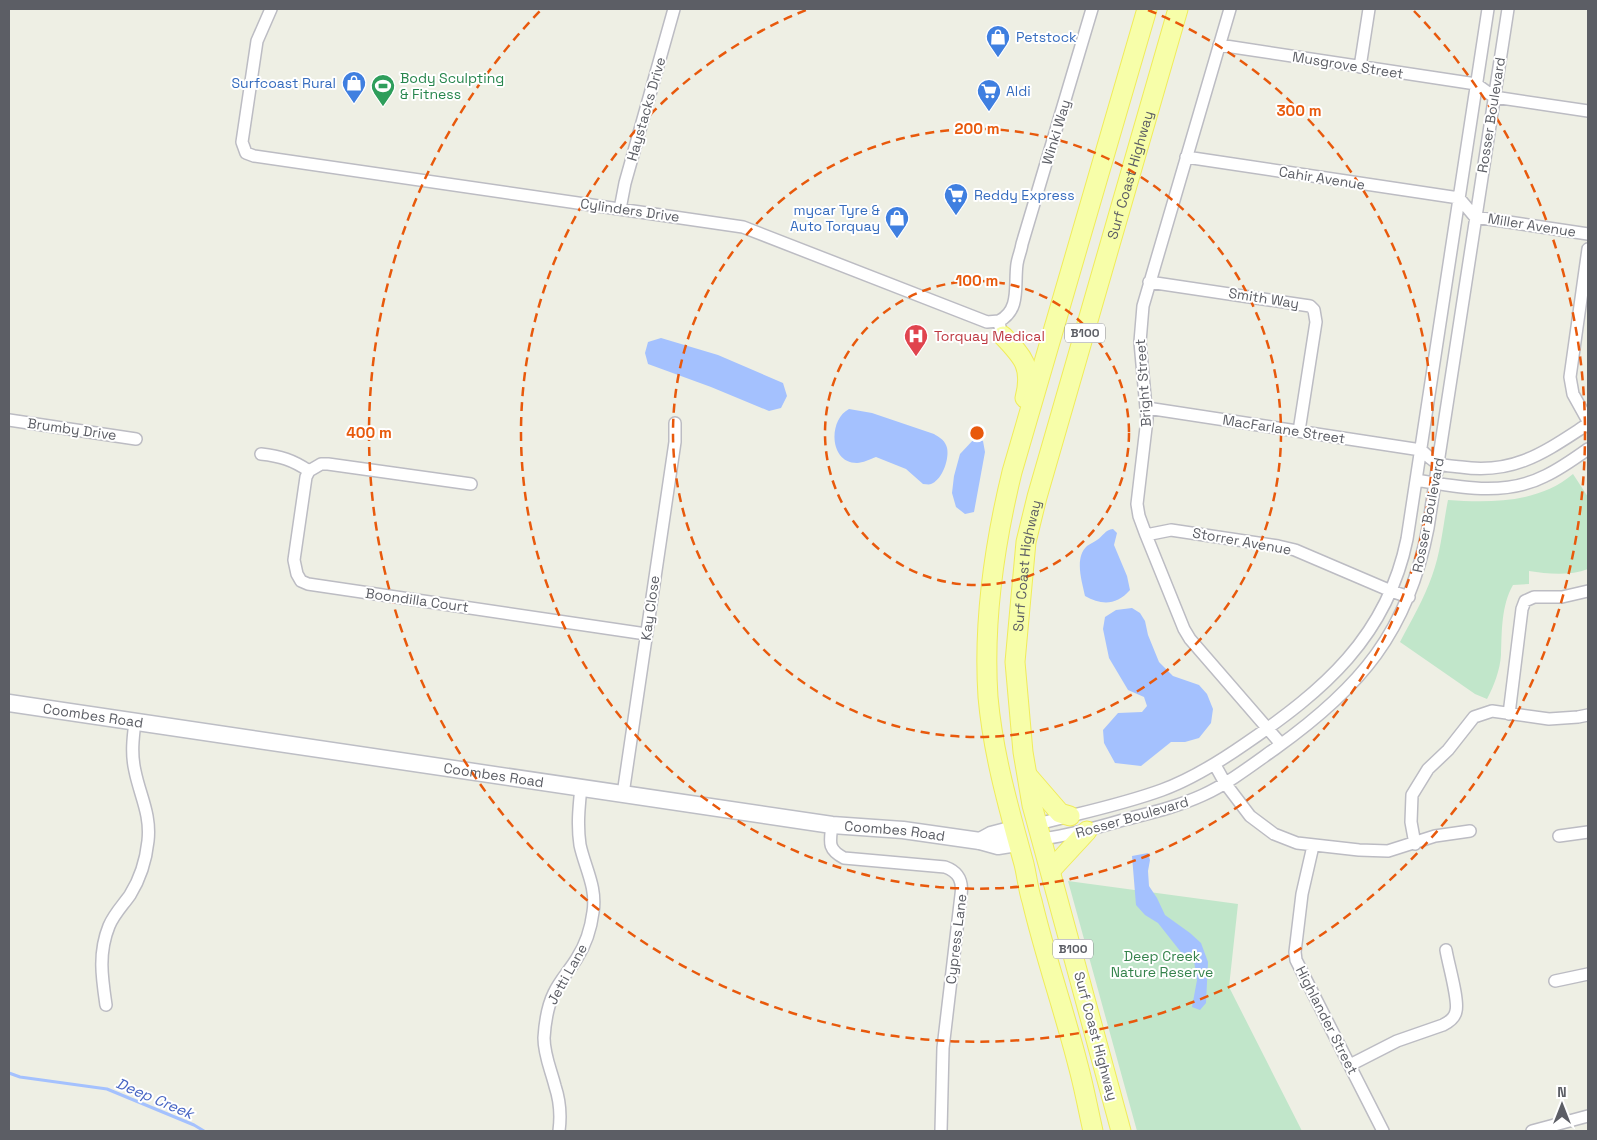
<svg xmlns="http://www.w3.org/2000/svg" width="1597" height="1140" font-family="'Space Grotesk',sans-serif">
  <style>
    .green { fill: #c1e6ca }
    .water { fill: #a4c1fe }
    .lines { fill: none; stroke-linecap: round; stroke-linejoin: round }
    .stream { stroke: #a4c1fe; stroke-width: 3 }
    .street-casing { stroke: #bcbcc3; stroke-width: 14 }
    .secondary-casing { stroke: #bdbec5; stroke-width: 19 }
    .primary-casing { stroke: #f0ec5b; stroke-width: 21 }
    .street { stroke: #fff; stroke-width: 11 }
    .secondary { stroke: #fff; stroke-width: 16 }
    .primary { stroke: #f7fea9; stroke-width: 19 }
    .ring { fill: none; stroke: #e8590c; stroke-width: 2.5; stroke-dasharray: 9 6 }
    .labels { text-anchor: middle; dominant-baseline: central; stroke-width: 4; stroke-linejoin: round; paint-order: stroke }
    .shield { fill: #fff; stroke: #8d8e93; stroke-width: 1 }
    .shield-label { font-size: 12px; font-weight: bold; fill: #5c5e65 }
    .shop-label { font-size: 14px; fill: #366cbe; stroke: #fff; text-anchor: start }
    .street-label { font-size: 14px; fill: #5c5e65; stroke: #fff }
    .leisure-label { font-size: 14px; fill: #27864d; stroke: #fff; text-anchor: start }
    .health-label { font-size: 14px; fill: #be3a42; stroke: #fff; text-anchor: start }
    .park-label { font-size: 14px; fill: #35834c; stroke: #fff }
    .water-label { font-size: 15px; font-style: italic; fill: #4664c3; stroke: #fff }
    .centre { fill: #e8590c; stroke: #fff; stroke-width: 2.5 }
    .ring-label { font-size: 15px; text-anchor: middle; font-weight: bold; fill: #e8590c; stroke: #fff; stroke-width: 4; stroke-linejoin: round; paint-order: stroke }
  </style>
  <rect width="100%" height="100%" fill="#eeefe4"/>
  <!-- green -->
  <path class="green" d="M1573,474L1588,497V569C1570,576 1548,574 1529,571V584L1513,585C1501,606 1502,632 1501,655C1500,670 1494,686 1487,699L1475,694L1400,642C1411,621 1424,599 1432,576C1441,552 1443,525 1448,500C1491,503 1539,503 1573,474Z
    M1068,881L1238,904L1229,987L1302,1131H1137Z"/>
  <!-- water -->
  <path class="water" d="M661,338L718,355L783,383L787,396L781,408L769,411L711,387L648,364L645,353L648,342Z
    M849,409L872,413L934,434C939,437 944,440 946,445C951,455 943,480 931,484C929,485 926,484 923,484L906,469L876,457C871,459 862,463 857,463C829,463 828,420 849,409Z
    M975,438L983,441L985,452L974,512L965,514L956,507L952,493L954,476L960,454Z
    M1113,529L1117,533L1114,545L1127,576L1130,590C1116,606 1101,605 1085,596C1082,581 1074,558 1087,546C1090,544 1094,542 1097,540C1103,536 1105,530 1113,529Z
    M1132,608L1140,613L1145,621L1148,635L1159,662L1173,676L1199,685L1207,694L1213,709L1211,723L1199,738L1185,742H1171L1141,766L1115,763L1104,743L1103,730L1118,713L1142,712L1147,706L1144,697L1128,690L1109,658L1103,629L1105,617L1116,610Z
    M1148,853L1150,860L1148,871L1149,886L1157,898L1165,915L1190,933L1201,943L1208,962L1206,1003L1200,1010L1192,1007L1197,980L1194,961L1184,956L1158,923L1145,915L1136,905L1132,856Z"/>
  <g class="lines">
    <!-- stream -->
    <path class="stream" d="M9,1073L20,1077L107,1089L194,1125L204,1131"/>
    <!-- street casing -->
    <g class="street-casing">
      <path id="street" d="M271,9L257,41L242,142L246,153L254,156L743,227L987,322L999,321
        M1230,9L1143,306L1140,342L1147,419L1137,504L1139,516L1146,535L1184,629L1190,639L1281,744
        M1219,45L1476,84L1494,97L1588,111
        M1360,67L1369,9
        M1186,157L1459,198L1475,217L1588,234
        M620,209L625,183L674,9
        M1588,249L1570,377L1573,394L1588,421
        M1149,282L1310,306L1314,310L1316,322L1299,431
        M1000,327L999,321C1021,310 1014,285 1017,264C1018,257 1021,251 1022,244L1092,9
        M1147,408L1421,450C1426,454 1432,461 1439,464C1445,466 1455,466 1461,467C1515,475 1546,451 1588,424
        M9,420L136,439
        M261,454C280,456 293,460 309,471L321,464H328L471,484
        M309,471L306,477L294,560L297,574L301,581L308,584L646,634
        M1416,480C1459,487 1504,497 1545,476C1560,469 1574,459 1588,449
        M1146,535L1171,530L1278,546L1295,550L1391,591L1409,597
        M1509,714L1522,609L1525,601L1534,597H1562L1588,591
        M1215,765L1225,783L1250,816L1274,834L1297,843L1359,850L1388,851L1435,836L1470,831
        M623,794L675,442V423
        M1038,824C1080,813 1121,805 1162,790C1192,779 1219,762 1245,744C1323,691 1387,637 1407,539L1488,9
        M832,825C830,842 827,849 844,858L945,867C959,872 963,881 961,895L943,1048L941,1131
        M1559,836L1588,832
        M1042,839C1070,835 1096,828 1123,820C1150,813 1177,807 1203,795C1229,783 1252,765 1276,748C1360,688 1408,632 1428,528L1508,9
        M1415,844L1411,822L1412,795L1428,769L1448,750L1474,717L1492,711L1549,719L1578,717L1588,715
        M1313,846L1302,894L1295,952L1296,960L1383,1131
        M1555,981L1588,974
        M106,1005C102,978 98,953 109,926C114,914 123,905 130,895C140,879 146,860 148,841C151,814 140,796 135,771C131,754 133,738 135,722
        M1350,1065L1397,1041L1443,1025C1449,1022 1455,1018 1456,1011C1459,1000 1448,963 1446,950
        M559,1131C561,1116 560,1101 555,1086C551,1070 544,1055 544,1038C545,1022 547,1007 554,993C560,980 570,970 577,958C586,944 591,928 593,912C597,887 585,868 580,845C577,825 579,807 581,787
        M1532,1131L1588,1116"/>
    </g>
    <!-- secondary casing -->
    <g class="secondary-casing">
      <g id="secondary">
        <path id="s1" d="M9,703L832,825L903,830L980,841L998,846L1018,843"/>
        <path d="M980,841L991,835L1014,829"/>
      </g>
    </g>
    <!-- primary casing -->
    <g class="primary-casing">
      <g id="primary">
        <path d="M1003,336C1023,357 1033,367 1025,398"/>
        <path d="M1028,776L1060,813L1070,816"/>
        <path d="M1051,870L1087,831"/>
        <path d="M1093,1131C1088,1109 1084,1087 1078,1065C1064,1010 1045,956 1032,901C1028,889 1027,876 1024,864C1009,809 993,754 988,697C983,622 994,546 1012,472L1147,9"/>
        <path id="s2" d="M1121,1131L1032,805L1023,752L1015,662L1026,542L1037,497L1178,9"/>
      </g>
    </g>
    <!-- street -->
    <use href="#street" class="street"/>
    <!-- secondary -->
    <use href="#secondary" class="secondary"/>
    <!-- primary -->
    <use href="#primary" class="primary"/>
  </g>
  <!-- distance rings -->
  <g class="ring">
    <circle cx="977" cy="433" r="152"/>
    <circle cx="977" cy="433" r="304"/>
    <path d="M1148 10A456 456 0 1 1 806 10"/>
    <path d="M1414 11A608 608 0 1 1 540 11"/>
  </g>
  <!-- icons -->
  <defs>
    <g id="shop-pin" transform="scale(1.25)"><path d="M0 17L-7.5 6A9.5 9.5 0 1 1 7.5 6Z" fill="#3f7fe0" stroke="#fff"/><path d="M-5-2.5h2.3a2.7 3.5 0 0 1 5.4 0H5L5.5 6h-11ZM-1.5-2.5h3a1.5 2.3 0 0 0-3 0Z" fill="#fff"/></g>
    <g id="stadium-pin" transform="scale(1.25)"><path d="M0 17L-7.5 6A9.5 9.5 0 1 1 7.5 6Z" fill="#2e9e5b" stroke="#fff"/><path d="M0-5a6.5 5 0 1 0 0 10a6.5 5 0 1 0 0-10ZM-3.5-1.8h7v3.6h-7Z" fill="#fff"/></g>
    <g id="supermarket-pin" transform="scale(1.25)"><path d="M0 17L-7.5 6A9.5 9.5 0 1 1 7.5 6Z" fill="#3f7fe0" stroke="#fff"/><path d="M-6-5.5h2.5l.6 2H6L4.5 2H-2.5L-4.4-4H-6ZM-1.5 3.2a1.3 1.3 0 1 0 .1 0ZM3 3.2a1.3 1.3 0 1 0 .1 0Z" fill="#fff"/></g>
    <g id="hospital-pin" transform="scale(1.25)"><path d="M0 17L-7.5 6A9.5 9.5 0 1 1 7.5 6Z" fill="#e0444e" stroke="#fff"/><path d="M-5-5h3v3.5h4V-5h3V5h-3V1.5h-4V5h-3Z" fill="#fff"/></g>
  </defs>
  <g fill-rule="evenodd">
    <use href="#shop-pin" x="998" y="37"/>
    <use href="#shop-pin" x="354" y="83"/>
    <use href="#stadium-pin" x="383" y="86"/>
    <use href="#supermarket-pin" x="989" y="91"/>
    <use href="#supermarket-pin" x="956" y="195"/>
    <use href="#shop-pin" x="897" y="218"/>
    <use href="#hospital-pin" x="916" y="336"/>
  </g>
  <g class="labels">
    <!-- shield labels -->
    <g class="shield">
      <rect x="1065" y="323.5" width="40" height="19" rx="4"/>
      <rect x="1053" y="939.5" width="40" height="19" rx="4"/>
    </g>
    <g class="shield-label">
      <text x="1085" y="333">B100</text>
      <text x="1073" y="949">B100</text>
    </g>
    <!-- shop labels -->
    <g class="shop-label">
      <text x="1016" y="37">Petstock</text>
      <text x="336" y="83" text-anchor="end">Surfcoast Rural</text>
      <text x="1006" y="91">Aldi</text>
      <text x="974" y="195">Reddy Express</text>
      <text x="880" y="210" text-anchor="end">mycar Tyre &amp;<tspan x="880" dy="16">Auto Torquay</tspan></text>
    </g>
    <!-- street labels -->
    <g class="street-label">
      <text transform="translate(1348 65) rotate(9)">Musgrove Street</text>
      <text transform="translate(646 109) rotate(-74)">Haystacks Drive</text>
      <text transform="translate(1491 115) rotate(-81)">Rosser Boulevard</text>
      <text transform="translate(1056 132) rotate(-73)">Winki Way</text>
      <text stroke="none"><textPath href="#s2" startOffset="984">Surf Coast Highway</textPath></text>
      <text transform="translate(1322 178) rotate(9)">Cahir Avenue</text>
      <text transform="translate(630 210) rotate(8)">Cylinders Drive</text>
      <text transform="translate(1532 225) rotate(9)">Miller Avenue</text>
      <text transform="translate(1264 298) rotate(9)">Smith Way</text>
      <text transform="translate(1143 383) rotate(-94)">Bright Street</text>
      <text transform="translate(72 429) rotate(8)">Brumby Drive</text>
      <text transform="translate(1284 429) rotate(9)">MacFarlane Street</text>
      <text transform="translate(1428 515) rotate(-79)">Rosser Boulevard</text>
      <text transform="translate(1242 541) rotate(10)">Storrer Avenue</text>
      <text stroke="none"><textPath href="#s2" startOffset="579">Surf Coast Highway</textPath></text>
      <text transform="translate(417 600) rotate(8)">Boondilla Court</text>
      <text transform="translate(650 608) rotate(-82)">Kay Close</text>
      <text stroke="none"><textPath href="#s1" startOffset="85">Coombes Road</textPath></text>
      <text stroke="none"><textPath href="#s1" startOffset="490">Coombes Road</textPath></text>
      <text transform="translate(1132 817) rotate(-16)">Rosser Boulevard</text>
      <text stroke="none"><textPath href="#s1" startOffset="895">Coombes Road</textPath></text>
      <text transform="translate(956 939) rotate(-83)">Cypress Lane</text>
      <text transform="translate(567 974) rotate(-61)">Jetti Lane</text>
      <text transform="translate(1327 1020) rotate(63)">Highlander Street</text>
      <text transform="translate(1096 1036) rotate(75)">Surf Coast Highway</text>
    </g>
    <!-- leisure labels -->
    <g class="leisure-label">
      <text x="400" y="78">Body Sculpting<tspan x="400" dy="16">&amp; Fitness</tspan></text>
    </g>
    <!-- health labels -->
    <g class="health-label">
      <text x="934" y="336">Torquay Medical</text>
    </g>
    <!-- park labels -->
    <g class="park-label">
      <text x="1162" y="956">Deep Creek<tspan x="1162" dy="16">Nature Reserve</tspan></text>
    </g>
    <!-- water labels -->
    <g class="water-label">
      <text transform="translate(155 1098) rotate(23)">Deep Creek</text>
    </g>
  </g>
  <circle cx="977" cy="433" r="8" class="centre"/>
  <g class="ring-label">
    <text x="1299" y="116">300 m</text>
    <text x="977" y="134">200 m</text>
    <text x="977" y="286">100 m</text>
    <text x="369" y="438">400 m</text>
  </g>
  <!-- border -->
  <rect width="1597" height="1140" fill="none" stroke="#5c5e65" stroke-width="20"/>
  <!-- north arrow -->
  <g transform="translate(1562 1105)" stroke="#ffffff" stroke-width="4" paint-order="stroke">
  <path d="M0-4L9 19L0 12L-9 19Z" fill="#5c5e65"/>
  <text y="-8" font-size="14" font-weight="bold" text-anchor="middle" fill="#5c5e65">N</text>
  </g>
</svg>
